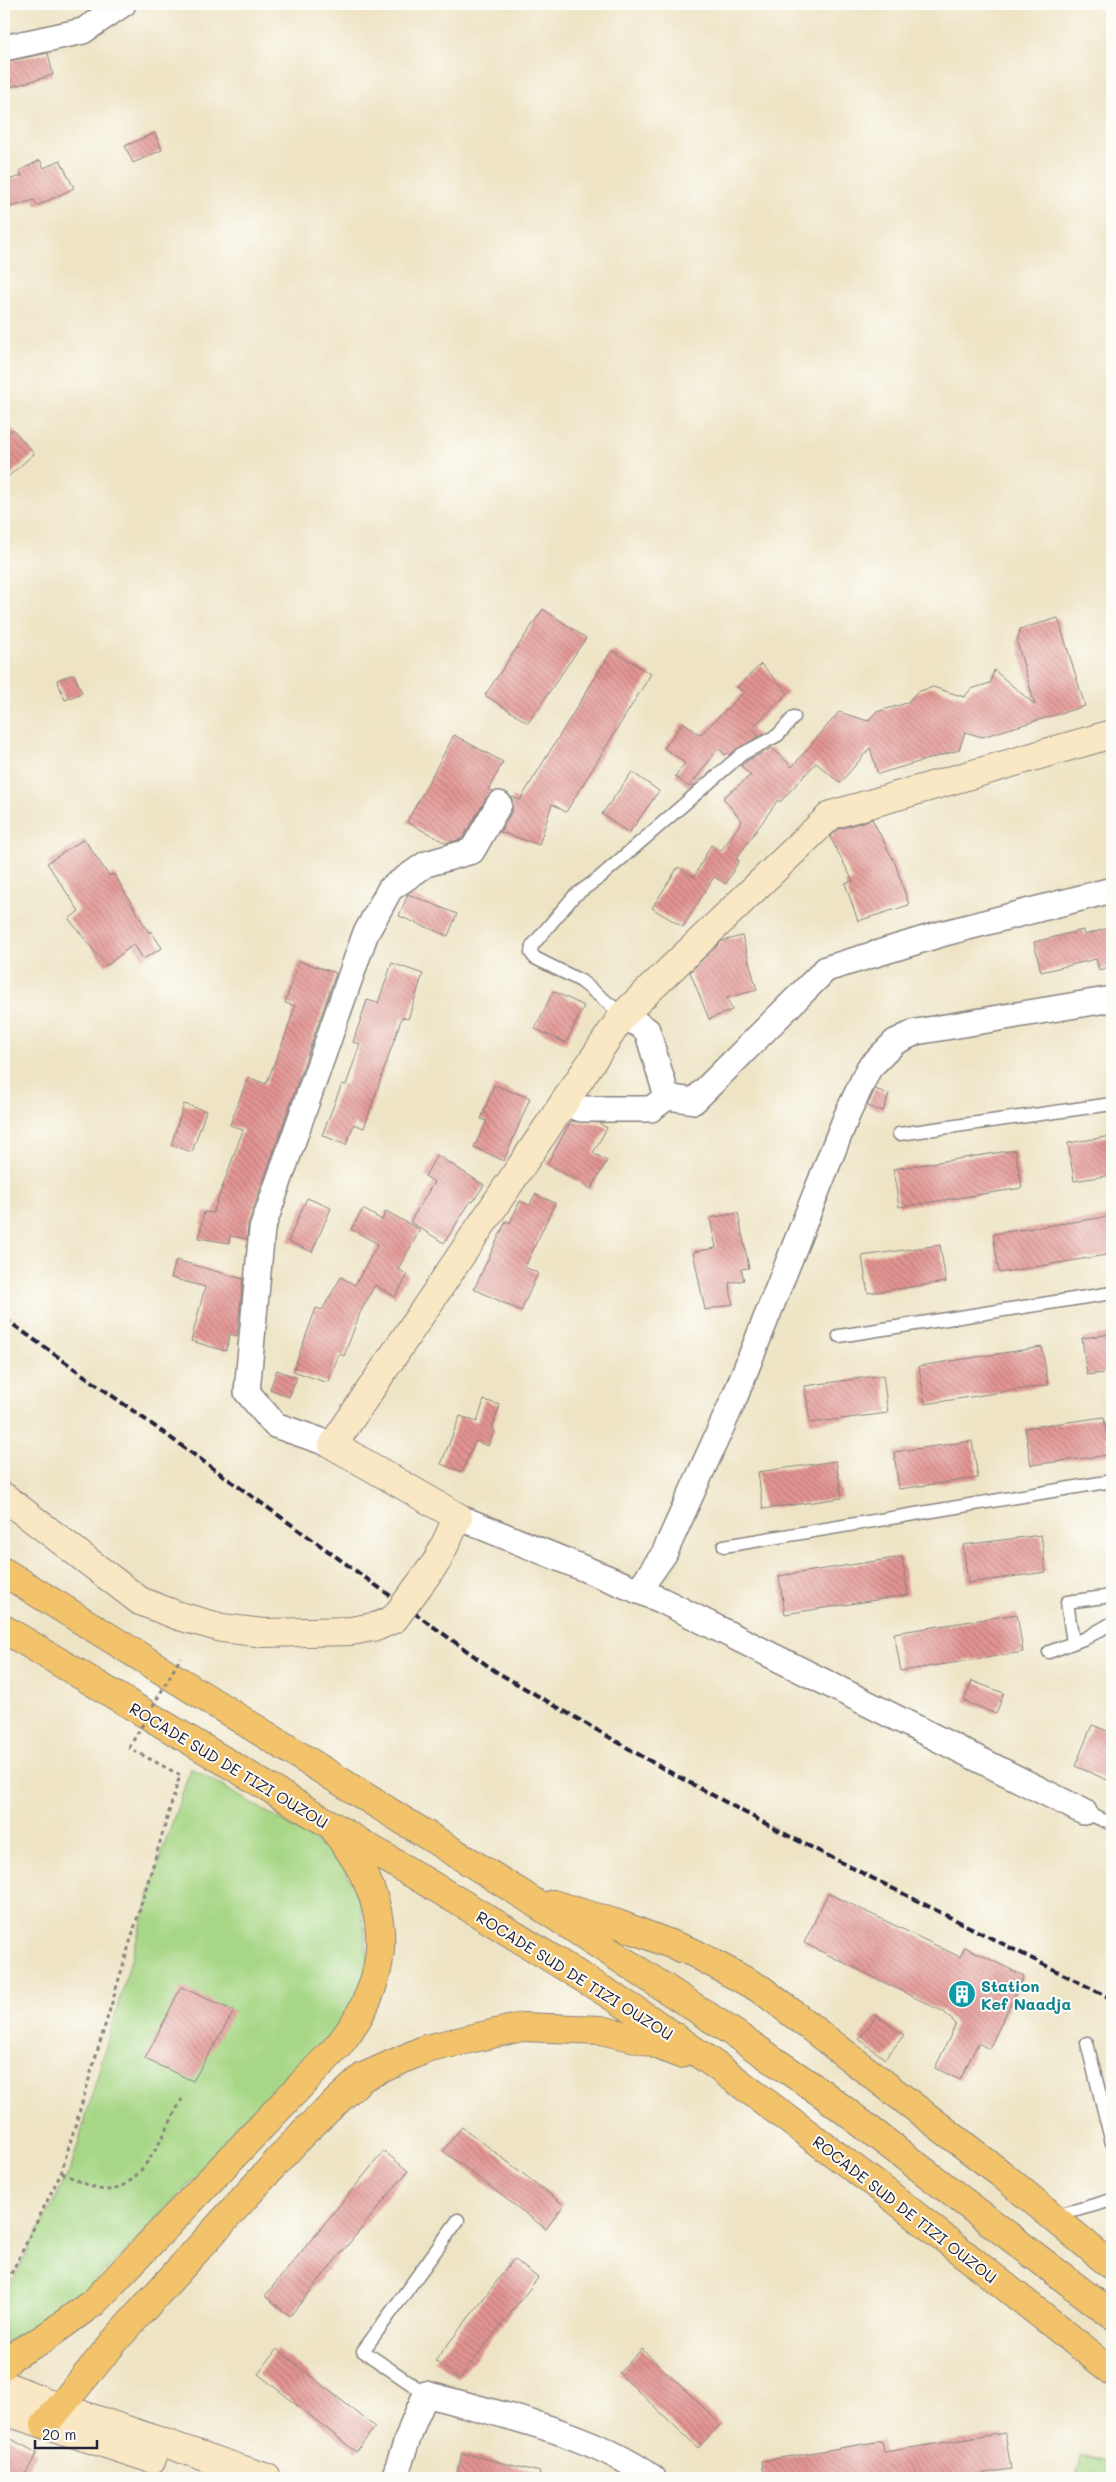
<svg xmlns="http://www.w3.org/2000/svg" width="1116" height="2482" font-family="Mali,sans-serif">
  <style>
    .green { fill: #a7d786; stroke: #647c60 }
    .building { fill: url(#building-back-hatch) }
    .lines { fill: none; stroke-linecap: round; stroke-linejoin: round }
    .lane-casing { stroke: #888380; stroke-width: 15 }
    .street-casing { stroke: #888380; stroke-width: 28 }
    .secondary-casing { stroke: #888380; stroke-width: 30 }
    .highway-casing { stroke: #888380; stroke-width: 30 }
    .path { stroke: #888380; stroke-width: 3; stroke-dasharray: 4 4; stroke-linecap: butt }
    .lane { stroke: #fff; stroke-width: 12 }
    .street { stroke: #fff; stroke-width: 25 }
    .secondary { stroke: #fae7c3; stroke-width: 28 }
    .highway { stroke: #f2c36a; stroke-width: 28 }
    .rail { stroke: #22223b; stroke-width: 4; stroke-dasharray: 8 4; stroke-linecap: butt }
    .secondary-bridge-casing { stroke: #888380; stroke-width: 30; stroke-linecap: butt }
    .path-bridge { stroke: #888380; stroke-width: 3; stroke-dasharray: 4 4; stroke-linecap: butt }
    .secondary-bridge { stroke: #fae7c3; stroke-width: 28 }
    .labels { text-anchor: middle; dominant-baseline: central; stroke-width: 4; stroke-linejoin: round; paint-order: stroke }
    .street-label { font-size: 16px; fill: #22223b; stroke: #fdfcf7 }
    .culture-label { font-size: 16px; font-weight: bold; fill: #0d838f; stroke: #fdfcf7; text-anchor: start }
  </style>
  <defs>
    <pattern id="building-back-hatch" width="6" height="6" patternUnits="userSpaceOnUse" patternTransform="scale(1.25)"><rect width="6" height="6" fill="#e39592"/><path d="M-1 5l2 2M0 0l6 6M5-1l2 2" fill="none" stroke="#b87978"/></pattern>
  </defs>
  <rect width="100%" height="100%" fill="#fdfcf7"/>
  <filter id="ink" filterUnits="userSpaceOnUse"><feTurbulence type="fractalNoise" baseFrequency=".02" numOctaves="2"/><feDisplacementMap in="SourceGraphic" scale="10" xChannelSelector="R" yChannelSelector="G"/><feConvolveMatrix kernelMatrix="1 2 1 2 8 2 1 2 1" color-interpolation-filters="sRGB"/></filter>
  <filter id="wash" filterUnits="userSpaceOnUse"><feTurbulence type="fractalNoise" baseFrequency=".0096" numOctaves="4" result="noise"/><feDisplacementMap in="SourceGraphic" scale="20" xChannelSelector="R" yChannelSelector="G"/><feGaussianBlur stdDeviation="1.12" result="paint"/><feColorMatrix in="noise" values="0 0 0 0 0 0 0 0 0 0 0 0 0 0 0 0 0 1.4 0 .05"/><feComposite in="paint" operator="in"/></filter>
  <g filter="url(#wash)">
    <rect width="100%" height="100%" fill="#eee4c5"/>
    <!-- green -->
    <path class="green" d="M191,1768L313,1839L339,1859L360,1897L369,1962L353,2011L133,2244L61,2315L8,2341L4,2340V2297L71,2168L162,1852Z
      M1082,2455L1112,2463V2478H1076Z"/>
    <g id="blocks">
      <!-- building -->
      <path class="building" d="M48,53L53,75L4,89V62Z
        M155,133L162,150L133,163L125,146Z
        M40,160L44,168L60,160L74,188L37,206L34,200L4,209V181L22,176L19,171Z
        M13,429L34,454L4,480V437Z
        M543,609L586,638L528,723L485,695Z
        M1058,618L1085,706L982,737L965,732L959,750L878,774L870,748L840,783L816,763L780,802L778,800L736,859L739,860L726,884L714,877L683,927L652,908L678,867L694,877L711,845L721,851L742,821L723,798L751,775L741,766L747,761L772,748L792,767L839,712L868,721L876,712L907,703L917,692L933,687L964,697L971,689L990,683L994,670L1035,705L1017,642L1020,629Z
        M612,650L651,674L566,812L552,804L539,845L500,832L512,811V797L520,800Z
        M761,664L788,693L751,729L759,736L729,755L727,753L725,755L719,748L689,787L675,776L685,763L664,748L683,722L700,735L743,693L737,687Z
        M74,674L82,693L65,700L57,680Z
        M454,735L503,762L488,790L493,791L487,797L462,839L446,843L407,822Z
        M632,772L659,791L629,833L602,814Z
        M872,819L895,863L909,905L858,921L845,883L853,881L830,837L839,829Z
        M84,839L109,876L114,874L149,933L151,931L162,948L143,959L134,944L106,966L69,919L79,911L47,863Z
        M408,894L457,914L448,936L399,916Z
        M1112,927V966L1099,970L1096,959L1041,972L1034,942L1083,930L1084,935Z
        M742,936L757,990L727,998L732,1010L709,1019L690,972L722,941Z
        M299,961L336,973L248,1224L247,1239L230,1236L229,1243L199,1238L204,1212L213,1213L243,1130L230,1125L248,1077L266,1084L286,1034L295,1006L285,1003Z
        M392,963L423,974L408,1019L402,1017L364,1128L354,1124L346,1145L322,1135L342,1084L346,1085L360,1044L353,1042L367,1000L378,1003Z
        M553,991L584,1006L566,1043L535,1029Z
        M494,1085L530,1098L504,1161L474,1147L487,1121L481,1119Z
        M875,1089L889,1094L883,1111L867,1106Z
        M184,1104L206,1111L192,1152L171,1145Z
        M571,1121L599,1123L607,1128L593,1153L607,1161L591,1189L547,1164Z
        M1112,1136V1175L1074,1181L1068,1143Z
        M1015,1150L1022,1188L899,1207L893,1169Z
        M437,1155L484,1185L473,1202L471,1201L444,1243L410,1222L434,1182L425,1176Z
        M535,1194L555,1203L525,1267L538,1273L521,1311L474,1289L506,1221L510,1223L520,1201L530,1205Z
        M307,1198L331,1208L312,1252L288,1241Z
        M363,1209L382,1220L386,1211L420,1230L398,1269L408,1275L395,1297L375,1285L360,1313L344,1356L339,1354L328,1383L293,1371L316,1308L322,1310L341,1277L355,1285L378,1244L351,1229Z
        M738,1213L749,1268L741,1269L744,1280L729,1283L733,1304L705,1310L693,1252L716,1248L710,1218Z
        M1112,1216V1254L999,1273L993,1234Z
        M940,1245L946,1282L868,1293L862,1256Z
        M176,1260L243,1279L237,1336L230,1334L226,1351L191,1341L205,1287L171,1278Z
        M1112,1334V1372L1087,1375L1082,1338Z
        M1042,1347L1048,1385L925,1404L919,1366Z
        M277,1370L297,1378L289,1397L270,1389Z
        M883,1375L888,1413L810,1423L805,1386Z
        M484,1400L500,1405L492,1428L495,1429L488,1446L475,1441L462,1472L441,1464L460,1416L477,1422Z
        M1104,1417L1109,1455L1031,1465L1025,1428Z
        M972,1441L978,1478L899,1489L894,1452Z
        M836,1461L842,1498L763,1509L758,1472Z
        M1041,1535L1046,1572L968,1583L963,1545Z
        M902,1557L908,1595L785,1614L779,1576Z
        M1017,1614L1023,1652L901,1671L894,1633Z
        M972,1681L1004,1693L996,1714L964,1701Z
        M1092,1725L1112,1733V1782L1075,1766Z
        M828,1893L960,1957L965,1947L1024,1976L989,2049L978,2043L960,2080L935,2068L956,2024L944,2012L804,1943Z
        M181,1987L234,2011L193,2081L145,2059Z
        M877,2015L904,2035L885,2059L859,2039Z
        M462,2127L564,2205L546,2229L443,2151Z
        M384,2151L408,2171L290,2316L265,2296Z
        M514,2259L538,2278L459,2379L435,2361Z
        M277,2349L375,2427L356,2452L258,2374Z
        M642,2349L721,2424L698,2448L619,2373Z
        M1005,2433L1011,2469L953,2478H887L886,2475L864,2478H764L762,2461L882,2441L884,2452Z
        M4,2435L37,2453L23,2478H4Z
        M462,2453L540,2472L539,2478H456Z"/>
    </g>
  </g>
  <g filter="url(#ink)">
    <use href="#blocks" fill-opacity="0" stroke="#888380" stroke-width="1"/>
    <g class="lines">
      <!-- lane casing -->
      <g class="lane-casing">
        <path id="lane" d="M623,1015L581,981L535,958L531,953L532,946L574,896L599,878L742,754L778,735L794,717
          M899,1134L1112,1104
          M839,1336L1112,1293
          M724,1546L1112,1481
          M1073,1643L1067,1602L1112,1596
          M1049,1652L1086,1638L1112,1623
          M1084,1812L1112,1824
          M1087,2043L1112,2143
          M1052,2217L1112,2200
          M426,2394L363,2351L458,2220"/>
      </g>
      <!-- street casing -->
      <g class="street-casing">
        <path id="street" d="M4,48L83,31L123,4
          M623,1015L647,1030L667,1097L694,1101L826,969L941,934L1112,890
          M563,1103L581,1109H651L667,1097
          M333,1445L275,1425L247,1392L262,1229L365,935L390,889L426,864L472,851L499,804
          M458,1517L661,1600L1084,1812
          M638,1591L664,1554L734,1399L847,1115L869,1068L895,1042L916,1032L1112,999
          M394,2478L414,2421L426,2394C500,2415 589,2432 653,2478"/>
      </g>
      <!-- secondary casing -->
      <g class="secondary-casing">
        <path id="secondary" d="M4,1497L140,1601L179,1616L222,1628L264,1633L351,1631L378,1626
          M437,1561L458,1517L333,1445L623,1015L831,815L1112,734
          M4,2385L59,2407L267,2478
          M4,2411L152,2459"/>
      </g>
      <!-- highway casing -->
      <g class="highway-casing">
        <path id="highway" d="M4,1572L523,1895L735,2034L823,2094L1112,2315
          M4,1629L488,1919L649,2019L725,2072L887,2193L1112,2371
          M553,1904L618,1924L694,1953L762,1990L1000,2173L1112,2266
          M4,2365L12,2356L43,2339L94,2302L339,2045C381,1992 395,1933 362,1871C355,1857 345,1845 336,1832
          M45,2425L118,2337L304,2132L363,2077L426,2049L522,2027L601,2030L648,2041L680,2054"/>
      </g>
      <!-- path -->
      <path class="path" d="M62,2173C74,2178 92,2189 105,2190C142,2192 167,2126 182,2099
        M4,2288L61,2173L180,1775L129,1748"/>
      <!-- lane -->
      <use href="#lane" class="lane"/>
      <!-- street -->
      <use href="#street" class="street"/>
      <!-- secondary -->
      <use href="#secondary" class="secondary"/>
      <!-- highway -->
      <use href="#highway" class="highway"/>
      <!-- rail -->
      <path class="rail" d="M4,1318L495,1671L664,1769L783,1833L1112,1999"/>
      <!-- secondary-bridge casing -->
      <g class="secondary-bridge-casing">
        <path id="secondary-bridge" d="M378,1626L394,1619L437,1561"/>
      </g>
      <!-- path-bridge -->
      <path class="path-bridge" d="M129,1748L181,1657"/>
      <!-- secondary-bridge -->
      <use href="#secondary-bridge" class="secondary-bridge"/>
    </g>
  </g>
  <!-- icons -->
  <defs>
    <g id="building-disc" transform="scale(1.4375)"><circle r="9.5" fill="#0f9aa8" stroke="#fdfcf7"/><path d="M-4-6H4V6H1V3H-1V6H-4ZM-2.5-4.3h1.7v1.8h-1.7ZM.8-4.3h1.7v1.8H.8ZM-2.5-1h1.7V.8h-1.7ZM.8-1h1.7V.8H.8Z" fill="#fff"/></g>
  </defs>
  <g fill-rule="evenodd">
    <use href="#building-disc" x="962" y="1994"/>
  </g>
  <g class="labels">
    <!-- street labels -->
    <g class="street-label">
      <text transform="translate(229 1765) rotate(31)">ROCADE SUD DE TIZI OUZOU</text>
      <text transform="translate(575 1975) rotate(32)">ROCADE SUD DE TIZI OUZOU</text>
      <text transform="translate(905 2209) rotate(38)">ROCADE SUD DE TIZI OUZOU</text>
    </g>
    <!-- culture labels -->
    <g class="culture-label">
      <text x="981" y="1985">Station<tspan x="981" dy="18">Kef Naadja</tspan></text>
    </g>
  </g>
  <!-- margin -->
  <rect width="1116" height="2482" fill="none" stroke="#fdfcf7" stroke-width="20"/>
  <!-- scale -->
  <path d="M35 2440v8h62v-8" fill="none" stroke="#22223b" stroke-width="2.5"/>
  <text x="42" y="2440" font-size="15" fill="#22223b" stroke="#fdfcf7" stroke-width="4" paint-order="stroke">20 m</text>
</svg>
